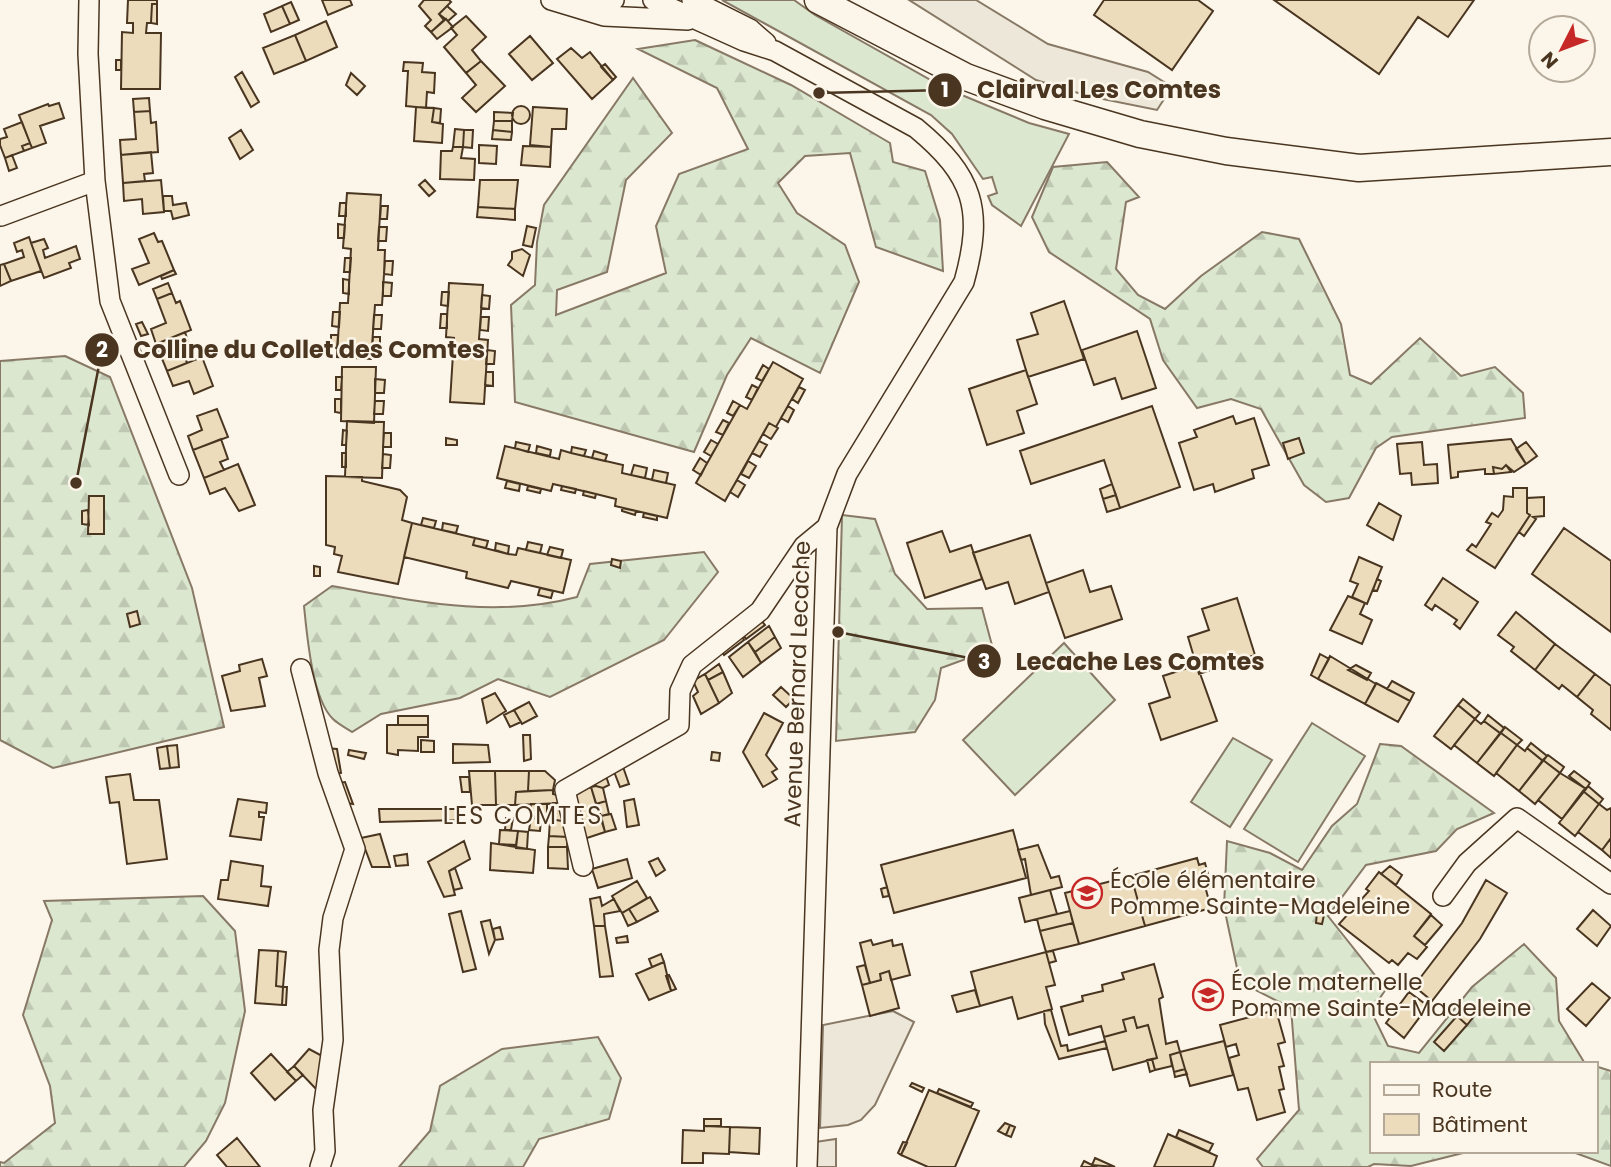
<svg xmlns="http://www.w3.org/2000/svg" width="1611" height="1167" font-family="Poppins,sans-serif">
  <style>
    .grass { fill: #dce7d0; stroke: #887966; stroke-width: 2 }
    .forest { fill: url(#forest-firs); stroke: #887966; stroke-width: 2 }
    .parking { fill: #ede7d9; stroke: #887966; stroke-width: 2 }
    .building { fill: #ecdcbc; stroke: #4a3520; stroke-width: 2 }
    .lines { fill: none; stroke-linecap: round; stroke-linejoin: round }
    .minor-casing { stroke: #4a3520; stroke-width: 22 }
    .secondary-casing { stroke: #4a3520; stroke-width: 29 }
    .minor { stroke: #fbf6e9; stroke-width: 19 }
    .secondary { stroke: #fbf6e9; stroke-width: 26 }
    .labels { text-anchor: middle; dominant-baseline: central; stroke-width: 5; stroke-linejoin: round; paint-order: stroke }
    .street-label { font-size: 23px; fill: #4a3520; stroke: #fbf6e9 }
    .poi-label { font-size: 23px; fill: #4a3520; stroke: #fbf6e9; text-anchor: start }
    .neighbourhood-label { font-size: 24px; letter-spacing: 2px; fill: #4a3520; stroke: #fbf6e9 }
    .leader { fill: none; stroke: #4a3520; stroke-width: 2.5 }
    .callout-dot { fill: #4a3520; stroke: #fbf6e9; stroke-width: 2.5 }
    .mark-label { font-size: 21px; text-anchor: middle; font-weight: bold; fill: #fff }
    .callout-label { font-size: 24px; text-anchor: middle; font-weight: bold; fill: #4a3520; stroke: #fbf6e9; stroke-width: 5; stroke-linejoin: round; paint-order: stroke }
  </style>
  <defs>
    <pattern id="forest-firs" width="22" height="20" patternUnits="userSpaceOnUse" patternTransform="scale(1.75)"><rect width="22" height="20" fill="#dce7d0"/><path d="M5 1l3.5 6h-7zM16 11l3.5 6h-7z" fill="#bec7b2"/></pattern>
  </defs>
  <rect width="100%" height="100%" fill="#fbf6e9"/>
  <!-- grass -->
  <path class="grass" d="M722,0H794L815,15L945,88L1029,123L1069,134L1021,226L992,205L988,196L997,193L992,177L983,179L952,134L931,115Z
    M1064,643L1115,700L1015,795L963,740Z
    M1312,723L1365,756L1298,862L1244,829Z
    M1233,738L1272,760L1230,827L1191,802Z"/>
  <!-- forest -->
  <path class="forest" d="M695,40L791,85L890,143L893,162L925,171L940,220L943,271L876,247L850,153L805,156L778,183L797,213L845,245L859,282L820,373L751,338L727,375L694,452L515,402L511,305L535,285L537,242L544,205L633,78L672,133L626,180L607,272L557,290L556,315L666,273L656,226L679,174L748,149L717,88L638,49Z
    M1107,162L1139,197L1126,202L1116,269L1138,295L1165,309L1201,276L1262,232L1299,239L1341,324L1350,375L1371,384L1420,338L1461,376L1495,367L1523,393L1525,418L1392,437L1376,448L1349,498L1326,502L1304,485L1261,409L1231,399L1197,408L1163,360L1150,319L1049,252L1032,217L1053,167Z
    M65,356L110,377L192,588L224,727L53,768L0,740V361Z
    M842,515L875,519L895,574L927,609L982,608L993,649L941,668L935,700L915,732L836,741Z
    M704,552L718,572L664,640L550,697L498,679L460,698L381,714L352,732C346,728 338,724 333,719C312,699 307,635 304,606L332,586C416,601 493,619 577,597L590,564Z
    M1380,744L1401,746L1494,813L1457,829L1436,851L1366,865L1328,916L1386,989L1371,1011L1388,1046L1419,1053L1472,987L1524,944L1556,978L1559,1021L1584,1062L1588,1064H1371V1151H1471L1411,1166L1374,1164L1368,1167H1263L1257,1159L1299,1110L1291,1008L1240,982L1224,907L1227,841L1270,853L1302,870L1332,826L1357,804Z
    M203,896L235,931L245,1011L225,1103L206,1141L184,1167H0V1162L4,1163L55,1123L50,1086L23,1015L52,920L44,901Z
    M598,1037L621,1078L609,1119L539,1139L523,1167H399L430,1131L440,1086L502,1049Z
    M1595,1066L1611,1071V1166L1570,1151H1595Z"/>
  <!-- parking -->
  <path class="parking" d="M909,0H976L1048,44L1148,72L1172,87L1157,110L1088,96L1036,80Z
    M893,1011L914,1022L875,1105L861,1120L848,1125L820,1128L823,1025Z
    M836,1139V1167H807L808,1143Z"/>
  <!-- building -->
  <path class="building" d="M128,0H157V4H152L151,23H147L146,33H161L160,89H121L122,32L133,33V23H127Z
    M322,0H350L352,5L328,15Z
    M449,0L451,2L439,14L444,20L431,32L425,26L431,20L419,6L424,0Z
    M1104,0H1198L1213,11L1172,70L1094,15Z
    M1274,0H1474L1448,37L1418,17L1379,74Z
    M291,2L299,20L290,24L282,6Z
    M152,4H157V24L151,23Z
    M282,6L290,24L271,32L264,14Z
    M447,6L456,14L448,21L439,14Z
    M466,16L486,37L472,50L481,61L466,73L444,47L457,35L451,28Z
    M446,19L453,27L437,39L431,32Z
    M326,21L337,47L306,61L295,35Z
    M295,35L306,61L274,74L263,48Z
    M530,36L553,63L532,80L509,54Z
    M571,48L582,58L590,52L613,80L592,99L557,59Z
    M116,60H121V70H116Z
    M481,61L505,86L476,112L462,98L476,85L466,73Z
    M404,62L423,63L422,72L435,73L434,93L427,92L426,108L406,106L408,71H403Z
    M605,64L616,77L613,80L601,67Z
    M242,72L259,102L251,107L235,77Z
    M351,73L365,86L357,95L346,85Z
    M149,98L150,111L134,112L133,99Z
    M59,103L64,118L40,126L46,143L32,148L19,115L48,104L49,106Z
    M512 115a9 9 0 1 1 18 0a9 9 0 1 1-18 0Z
    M416,107L434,108L432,122L443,124L442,143L414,141Z
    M533,107L567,109L566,129H552L551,147L530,145Z
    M434,108L441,109L440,123L432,122Z
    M150,111L151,123L156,122L158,152L121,155L120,140L136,139L134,112Z
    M494,112L513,113L512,121H494Z
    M494,121H512V132L493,130Z
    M22,122L30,143L22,146L24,151L5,158L0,145V139L7,137L4,129Z
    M455,129L464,130L463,147H453Z
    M241,130L253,150L240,159L229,138Z
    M464,130H473L472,148L463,147Z
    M493,130L512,132L511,140L492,139Z
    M30,143L32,148L24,151L22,146Z
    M479,145L497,146L496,164L479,163Z
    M523,146L551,147L550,167L521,165Z
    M453,147H463L461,158L475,159L474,180L440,179L441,151H452Z
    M151,152L153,173L144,174L145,181L123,183L121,155Z
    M12,155L17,168L9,171L5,158Z
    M161,180L164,212L143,214L142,199L124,201L123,183Z
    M425,180L435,191L429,196L419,185Z
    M480,180H518L515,209L478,207Z
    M347,193L381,195L378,250H385L384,274L382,305H375L371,359L337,357L340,303H348L351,249L343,248Z
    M163,196H172L173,205L186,203L189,215L173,219L171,211H164Z
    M340,203H346V216H339Z
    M381,206H388L387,219H380Z
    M478,207L515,209V220L477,217Z
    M338,224L345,225L344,238H338Z
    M527,226L536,228L532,247L523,245Z
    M379,227H387L386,241H378Z
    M154,233L158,242L162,241L174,270L139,285L132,269L149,263L139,239Z
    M29,237L41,271L11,281L4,264L24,257L22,250L17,252L14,243Z
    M44,239L48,248L43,250L45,258L76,246L80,259L69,263L71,268L44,278L31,243Z
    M522,249L530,255L523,276L508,265L512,259V252Z
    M345,258H351L350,272H344Z
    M385,261H393L392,275L384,274Z
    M4,264L11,281L0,286V265Z
    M174,270L176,274L162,279L161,276Z
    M343,279L349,280V294L343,293Z
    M383,282L392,283L391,296H383Z
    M168,283L172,293L157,299L153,289Z
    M449,283L483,285L479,339L488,340L484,404L450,402L454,338L446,337Z
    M442,292H449L448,306L441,305Z
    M172,293L176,303L180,301L191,330L156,344L151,329L166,323L157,299Z
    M482,295L490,296L489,309L481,308Z
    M1064,301L1084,359L1028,377L1017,340L1038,334L1031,313Z
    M333,312H340L339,327L332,326Z
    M441,314H447V328H440Z
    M374,315H382L381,329H373Z
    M481,317H489L488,331L480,330Z
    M142,322L148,334L141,336L136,324Z
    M1137,331L1156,388L1122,399L1115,378L1094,385L1082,350Z
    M185,332L191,351L184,354L187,363L167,371L156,344Z
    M331,335H338L337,348L331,347Z
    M373,337H380V351L372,350Z
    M487,350L495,351L494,364H486Z
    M202,357L213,386L194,394L189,381L173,386L167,371Z
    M773,362L803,379L776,427L769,423L725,501L696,483L740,405L747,409Z
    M763,365L769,369L762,381L756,378Z
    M342,367H376L374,423L341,421Z
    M1026,370L1037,404L1017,411L1024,433L987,445L969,389Z
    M486,372H493V386L485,385Z
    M336,377H342L341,390H336Z
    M375,379L385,380L384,393H375Z
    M752,385L758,388L752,400L746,397Z
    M799,387L805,390L798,403L792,399Z
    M335,399H341V413L335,412Z
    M375,401H384L383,414H374Z
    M733,401L740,405L733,416L727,413Z
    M788,406L794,410L788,422L781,418Z
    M1152,406L1180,487L1120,508L1104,460L1031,484L1020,451Z
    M217,409L228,437L193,450L188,436L202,430L197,416Z
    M1233,416L1236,424L1254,418L1269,465L1252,470L1254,478L1215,492L1213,484L1194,490L1179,443L1197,437L1194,430Z
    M723,420L729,423L723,435L716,432Z
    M347,421L384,422L382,478L345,477Z
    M769,423L778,428L771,439L763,434Z
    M343,430L347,431L346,445H342Z
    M384,433H391V447H383Z
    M446,438L457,440V445H446Z
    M1299,438L1304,453L1288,459L1283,443Z
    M221,439L228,459L220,462L224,470L204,478L193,450Z
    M1511,439L1526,464L1514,472L1506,465L1502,469L1493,467L1494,474H1485V469L1458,472V477L1451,478L1448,445Z
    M711,440L718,444L711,456L704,452Z
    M759,441L767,445L760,457L752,453Z
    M516,442L530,445L528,452L515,448Z
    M1422,442L1424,465L1437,464L1438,483L1412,485L1411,473L1400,474L1397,444Z
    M1526,442L1537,456L1526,464L1516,449Z
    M505,446L559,459L561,450L571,453L623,465L622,473L675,485L667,518L615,506L616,499L596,494L553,484L551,491L497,478Z
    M537,446L551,450L550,456L536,453Z
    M572,447L586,450L584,456L571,453Z
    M594,451L607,455L605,461L592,458Z
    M342,453H346V467H342Z
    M383,454L391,455L390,468H382Z
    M700,458L707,463L701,475L693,470Z
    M748,461L756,466L749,478L741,474Z
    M238,464L255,505L239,511L225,488L210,494L204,478Z
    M634,465L647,468L645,478L631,475Z
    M1506,465L1511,472L1494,474L1493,467L1502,469Z
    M654,470L668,473L666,483L652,480Z
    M326,476L362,477V481L400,490L407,497L402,520L412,523L398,584L338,572L342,556L334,554L335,547L326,545Z
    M737,480L745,485L738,497L730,492Z
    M507,481L520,484L519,491L505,488Z
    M1112,484L1116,495L1103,499L1100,489Z
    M528,486L541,489L540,493L527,490Z
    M562,486L576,489L575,493L561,490Z
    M1513,488H1527V513L1530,515L1495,568L1467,550L1472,544L1476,547L1491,524L1486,522L1492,513L1498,517L1503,510L1504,496L1513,497Z
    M584,491L596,494L595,498L583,495Z
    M1116,495L1120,508L1107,512L1103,499Z
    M89,496H104V534H88Z
    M1544,497V516L1533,517L1536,519L1524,536L1519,532L1530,515L1527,513V498Z
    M1379,503L1401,516L1393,540L1367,525Z
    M622,508L636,511L635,515L622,511Z
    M88,510L89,525L82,524V511Z
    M644,513L657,516V520L643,517Z
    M423,518L436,521L434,528L421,525Z
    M412,523L475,538L473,545L508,554L516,555L518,548L571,560L563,593L511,581L508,588L466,578L467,572L404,557Z
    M443,523L458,526L456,533L442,530Z
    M1564,528L1611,561V632L1532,574Z
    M942,531L950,552L971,545L982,579L925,598L907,543Z
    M1030,535L1049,592L1015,604L1008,582L986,589L973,553Z
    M475,538L488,541L486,548L473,545Z
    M528,542L542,545L540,553L526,550Z
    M496,543L509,546L508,554L495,550Z
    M550,547L563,550L561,558L547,555Z
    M1359,557L1382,567L1367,604L1352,597L1358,584L1350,581Z
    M612,559L621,561L620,568L611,565Z
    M314,566L320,567V576H314Z
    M1083,570L1090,592L1111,586L1122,619L1065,638L1046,583Z
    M1443,578L1478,602L1460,629L1454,624L1457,620L1435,605L1432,610L1425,605Z
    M1377,579L1381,581L1377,591L1373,590Z
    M540,588L553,591L551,598L538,595Z
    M1348,596L1365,603L1360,614L1372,620L1362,644L1330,630Z
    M1237,598L1255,655L1199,674L1188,637L1209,630L1202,609Z
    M137,611L140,624L130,627L127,614Z
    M1516,612L1555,644L1535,670L1511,651L1514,647L1498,635Z
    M760,619L765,625L746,639L742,633Z
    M769,626L775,637L755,652L748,642Z
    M740,634L744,640L724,655L720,649Z
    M775,637L781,648L761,663L755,652Z
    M748,642L761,663L743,677L729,657Z
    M1555,644L1595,674L1577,697L1562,685L1559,689L1535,670Z
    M1320,654L1329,659L1318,679L1311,675Z
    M1330,656L1376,684L1365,704L1318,679Z
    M262,659L267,676L259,678L265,706L231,711L222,676L240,671L239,665Z
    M719,664L723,672L708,680L705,674Z
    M1197,665L1217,721L1161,740L1149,704L1170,697L1163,676Z
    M1356,665L1371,673L1367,680L1348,670Z
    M723,672L732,693L719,703L708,680Z
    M705,674L719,703L701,714L693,696L698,692L693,681Z
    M1595,674L1611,686V730L1591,714L1593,710L1577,697Z
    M1392,681L1414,693L1410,701L1387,689Z
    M1376,683L1410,701L1398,722L1365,704Z
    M781,687L794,699L786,707L773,695Z
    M495,693L506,711L487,723L482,699Z
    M1463,699L1480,713L1475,719L1458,705Z
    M529,702L537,716L522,724L514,710Z
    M1458,705L1475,719L1451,749L1434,736Z
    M514,710L521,722L510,727L504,715Z
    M764,713L783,723L766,755L777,769L772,772L777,779L763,787L743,752Z
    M1488,715L1504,728L1500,733L1484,721Z
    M398,716H428V725H398Z
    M1475,719L1481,724L1484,721L1500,733L1477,763L1454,745Z
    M387,725H428V737H418V751L398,750V755L387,753Z
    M1505,727L1522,740L1517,745L1501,733Z
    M1501,733L1517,745L1494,776L1477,763Z
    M523,735H530L531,759L524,761Z
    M421,740L434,741V752H421Z
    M1531,743L1547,756L1543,761L1527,748Z
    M453,744L488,745L490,762L453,763Z
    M1517,745L1525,751L1527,748L1543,761L1519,791L1496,773Z
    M167,746L170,768L160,769L157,748Z
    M167,746L177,745L179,767L170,768Z
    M325,748L337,749L341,773L333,774Z
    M349,750L366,753L364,759L348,755Z
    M712,752L720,753L719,761L711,760Z
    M1548,755L1564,767L1560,773L1543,760Z
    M1543,760L1560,773L1535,804L1519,791Z
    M622,764L629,784L620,787L613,769Z
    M469,771H495L496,805H472Z
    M495,771H529L528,791L516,792L515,805H496Z
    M529,771H545L555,780L553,790L528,791Z
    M1574,771L1590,783L1586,789L1569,776Z
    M605,773L609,785L603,788L596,786L593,780Z
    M1560,773L1586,789L1562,819L1538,800Z
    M130,774L134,800H159L167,859L127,864L119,802L110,803L106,777Z
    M460,777H469L470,792H462Z
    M345,782L353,804L347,803L337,783Z
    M596,786L603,788L606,801L596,804L591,787Z
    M1588,786L1603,799L1599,804L1583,791Z
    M591,787L605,832L584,839L570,794Z
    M553,790V794L560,796L563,803L515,805L516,792Z
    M1583,791L1599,804L1575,836L1559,823Z
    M238,799L267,803L266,813L259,812V817H264L261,840L230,836Z
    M634,799L639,825L627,827L624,801Z
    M606,801L609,814L601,816L596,804Z
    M553,803H563L568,822L550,819Z
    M531,804H547V817L531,816Z
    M1599,804L1607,810L1611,808V838L1602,850L1578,832Z
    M379,809H458L460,820L380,822Z
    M611,814L616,829L605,832L601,816Z
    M506,818H513L511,830H505Z
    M531,818L541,819L540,831L529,830Z
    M550,819L568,822V837L549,836Z
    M500,830L518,831L516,845L499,844Z
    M1013,830L1026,878L894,913L881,865Z
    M518,831L528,832L527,849L516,848Z
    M380,834L390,867H372L361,838Z
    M549,836L568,837L567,847H548Z
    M1611,838V858L1602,850Z
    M464,841L470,859L449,871L455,895L444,897L428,862Z
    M491,843L535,850L533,873L490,870Z
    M1038,845L1051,878L1059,876L1062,887L1031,895L1025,859L1021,860L1018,850Z
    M548,847H567L568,869L548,868Z
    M407,854L408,865L396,866L394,856Z
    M658,858L665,870L656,876L649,862Z
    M1197,858L1199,865L1205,863L1209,878L1203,879L1211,908L1145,926L1131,876Z
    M627,859L632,878L598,888L592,869Z
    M231,861L263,866L261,886L271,887L268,906L218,899L221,880H228Z
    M1390,866L1402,875L1396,885L1381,874Z
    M455,868L462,888L454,890L449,871Z
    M1379,872L1431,914L1414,936L1427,947L1417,959L1408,953L1398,965L1392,960L1389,963L1339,924L1369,891L1366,889Z
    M1131,876L1145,926L1079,944L1065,893Z
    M1209,878L1211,887L1205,888L1203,879Z
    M1486,880L1507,893L1480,939L1432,1001L1414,986L1462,923Z
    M637,881L647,898L622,913L612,896Z
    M887,887L889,896L883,897L881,889Z
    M1050,890L1057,914L1025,922L1019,898Z
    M600,897L602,906L614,899L620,911L604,914L605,926H594L590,899Z
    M650,897L658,911L637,922L629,909Z
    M629,909L637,922L628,926L622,913Z
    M1593,910L1611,926L1597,946L1577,929Z
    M461,911L476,969L463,972L449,914Z
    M1070,911L1073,923L1040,931L1037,919Z
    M1317,913L1324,915L1322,924L1316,923Z
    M1431,915L1442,925L1425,945L1414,936Z
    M490,920L495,940L489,954L481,922Z
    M1073,923L1079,944L1046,952L1040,931Z
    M594,926H605L613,976L600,977Z
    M500,927L503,939L495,940L493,929Z
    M627,936L628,942L617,943L616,938Z
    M871,940L873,945L892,940L893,946L902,944L910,975L891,980L889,971L880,974L881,980L870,983L860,943Z
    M259,950L278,951L276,986L283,987L282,1005L255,1003Z
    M278,951L286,952L283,987L276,986Z
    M1053,951L1056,961L1049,963L1046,952Z
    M1046,952L1055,985L1046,987L1052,1009L1018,1019L1012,997L980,1006L971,972Z
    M661,954L664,962L652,967L649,959Z
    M664,962L671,991L649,1000L636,974Z
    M1154,964L1163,997L1159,999L1166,1044L1177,1041L1180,1052L1170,1055L1172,1066L1155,1070L1152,1059L1157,1058L1148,1025L1137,1028L1134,1017L1123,1020L1126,1031L1104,1037L1101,1026L1069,1035L1061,1007L1083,1001L1082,996L1103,991L1102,985L1124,979L1122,973Z
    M865,965L870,983L862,985L857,967Z
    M889,971L899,1008L870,1016L862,985L881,980L880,974Z
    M669,975L676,989L671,991L666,976Z
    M1592,983L1610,998L1586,1026L1567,1009Z
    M283,987H287L286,1005H282Z
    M975,990L980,1006L957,1012L952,996Z
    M1409,992L1428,1006L1404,1038L1386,1023Z
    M1463,1009L1475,1015L1467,1025L1457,1016Z
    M1051,1010L1061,1046L1067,1045L1068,1051L1105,1041L1107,1048L1059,1059L1045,1024L1044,1011Z
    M1276,1010L1285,1042L1278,1044L1284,1066L1279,1067L1284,1089L1279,1090L1285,1112L1257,1120L1248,1088L1238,1090L1229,1058L1239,1055L1236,1044L1226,1047L1220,1025Z
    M1457,1016L1467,1025L1444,1051L1434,1042Z
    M1134,1017L1137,1028L1148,1025L1157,1058L1113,1070L1104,1037L1126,1031L1123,1020Z
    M1224,1041L1233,1075L1190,1086L1180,1052Z
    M309,1049L326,1058L317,1090L294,1066Z
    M1180,1052L1185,1069L1174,1072L1170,1055Z
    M271,1054L296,1081L275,1100L251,1073Z
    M1152,1059L1155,1070L1150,1072L1147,1060Z
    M294,1066L303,1075L296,1081L287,1072Z
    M1185,1069L1187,1074L1175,1077L1174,1072Z
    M912,1083L924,1088L922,1092L910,1086Z
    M939,1089L973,1103L971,1107L937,1093Z
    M929,1090L979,1111L955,1167H928L901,1155Z
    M704,1119H721V1126H704Z
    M1005,1123L1010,1125L1006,1135L998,1131Z
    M1010,1125L1015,1127L1011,1137L1006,1135Z
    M704,1126L730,1127L729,1154L703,1153V1163H682L683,1130L704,1131Z
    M730,1127L760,1128L759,1154L729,1152Z
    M1179,1130L1213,1144L1209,1152L1176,1137Z
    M1168,1134L1217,1156L1213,1167H1154Z
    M237,1138L260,1167H227L217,1155Z
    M903,1142L907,1143L901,1155L898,1153Z
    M1095,1158L1115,1167L1092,1165Z
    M1084,1161L1092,1165L1097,1167H1081Z"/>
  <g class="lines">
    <!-- minor casing -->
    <g class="minor-casing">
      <path id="minor" d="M89,0L88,54L95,181L110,301L179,475
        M551,0L604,16L688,20
        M653,0L744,41L775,51L916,128C974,176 984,210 964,282L847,474L827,527L807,1167
        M692,0L750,29L766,43
        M584,9L614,0
        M1,216L95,181
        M301,669L328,773L355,849L333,918L329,950L333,1040L323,1110L325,1151L320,1167
        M583,866L565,790L679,725L680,691L692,665L760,611L804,546L827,527
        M1443,896L1467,863L1517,818L1611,884"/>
    </g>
    <!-- secondary casing -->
    <g class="secondary-casing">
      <path id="secondary" d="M818,0L966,77L1045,106L1140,134L1226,151L1359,168L1611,152"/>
    </g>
    <!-- minor -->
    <use href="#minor" class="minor"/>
    <!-- secondary -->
    <use href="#secondary" class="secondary"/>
  </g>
  <!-- icons -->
  <defs>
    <g id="school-ring" transform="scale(1.575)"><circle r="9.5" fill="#fbf6e9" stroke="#c62828" stroke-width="1.5"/><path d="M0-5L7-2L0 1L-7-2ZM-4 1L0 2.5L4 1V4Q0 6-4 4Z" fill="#c62828"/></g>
  </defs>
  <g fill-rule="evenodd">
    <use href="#school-ring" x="1087" y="893"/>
    <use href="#school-ring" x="1208" y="995"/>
  </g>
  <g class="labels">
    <!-- street labels -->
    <g class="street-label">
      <text transform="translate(797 684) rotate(-88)">Avenue Bernard Lecache</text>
    </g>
    <!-- poi labels -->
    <g class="poi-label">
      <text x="1110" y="880">École élémentaire<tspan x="1110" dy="26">Pomme Sainte-Madeleine</tspan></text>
      <text x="1231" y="982">École maternelle<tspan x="1231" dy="26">Pomme Sainte-Madeleine</tspan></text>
    </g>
    <!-- neighbourhood labels -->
    <g class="neighbourhood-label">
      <text x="523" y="815">LES COMTES</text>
    </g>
  </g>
  <!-- callouts -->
  <path class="leader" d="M819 93L945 90M76 483L102 350M838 632L984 661"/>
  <g class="callout-dot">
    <circle cx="819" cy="93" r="7"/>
    <circle cx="76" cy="483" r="7"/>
    <circle cx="838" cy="632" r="7"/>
    <circle cx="945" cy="90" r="18"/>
    <circle cx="102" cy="350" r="18"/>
    <circle cx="984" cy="661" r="18"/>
  </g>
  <g class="mark-label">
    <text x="945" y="97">1</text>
    <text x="102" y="357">2</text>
    <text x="984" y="669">3</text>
  </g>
  <g class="callout-label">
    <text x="1099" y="98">Clairval Les Comtes</text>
    <text x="309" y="358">Colline du Collet des Comtes</text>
    <text x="1140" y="670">Lecache Les Comtes</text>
  </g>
  <!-- legend -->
  <rect x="1370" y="1062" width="228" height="91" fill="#fbf6e9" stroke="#b4a999" stroke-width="2"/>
  <rect x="1384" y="1085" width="35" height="10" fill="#fbf6e9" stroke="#b4a999" stroke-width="2"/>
  <text x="1432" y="1097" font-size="21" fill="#4a3520">Route</text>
  <rect x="1384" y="1114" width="35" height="21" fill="#ecdcbc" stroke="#b4a999" stroke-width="2"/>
  <text x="1432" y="1132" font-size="21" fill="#4a3520">Bâtiment</text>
  <!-- north arrow -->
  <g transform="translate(1562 49) rotate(228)"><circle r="33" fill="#fbf6e9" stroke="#b4a999" stroke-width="2"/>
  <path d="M0-5L12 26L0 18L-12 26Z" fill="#c62828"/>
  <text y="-10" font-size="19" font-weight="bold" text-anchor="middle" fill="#4a3520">N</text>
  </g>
</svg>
